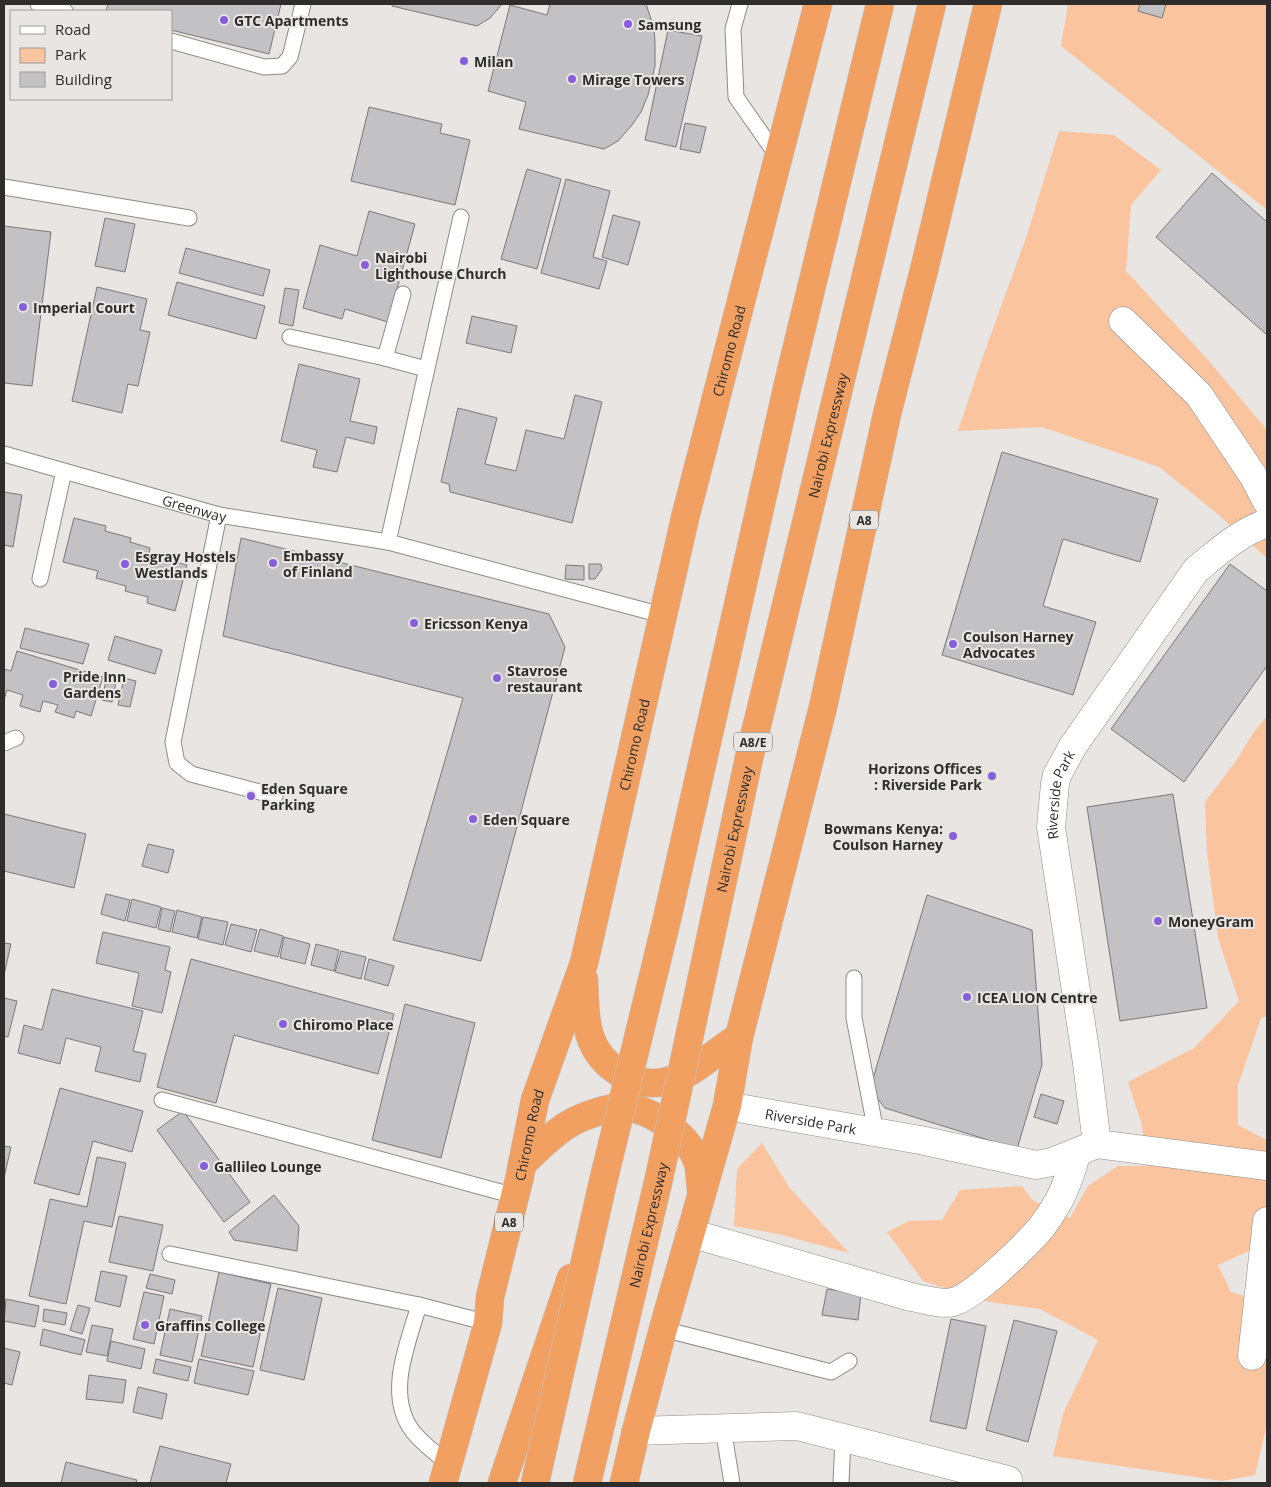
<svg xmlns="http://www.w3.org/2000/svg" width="1271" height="1487" font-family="'Open Sans',sans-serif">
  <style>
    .green { fill: #f9c49e }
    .building { fill: #c2c2c5; stroke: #79787b }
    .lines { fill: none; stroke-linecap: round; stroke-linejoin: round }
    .lane-casing { stroke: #8e8b89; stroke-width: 17 }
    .street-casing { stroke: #8e8b89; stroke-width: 29 }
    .highway-casing { stroke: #c4c4c4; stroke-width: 29 }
    .lane { stroke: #fff; stroke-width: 15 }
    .street { stroke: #fff; stroke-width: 28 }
    .highway { stroke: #f1a062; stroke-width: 28 }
    .highway-bridge-casing { stroke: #c4c4c4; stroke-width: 29; stroke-linecap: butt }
    .highway-bridge { stroke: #f1a062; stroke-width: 28 }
    .poi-dot { fill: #865fda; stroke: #e8e5e2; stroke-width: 2 }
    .labels { text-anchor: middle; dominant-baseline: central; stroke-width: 4; stroke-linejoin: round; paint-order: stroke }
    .shield { fill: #e8e5e2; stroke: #666463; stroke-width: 1 }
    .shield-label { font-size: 12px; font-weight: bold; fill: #2e2d2c }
    .poi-label { font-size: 14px; font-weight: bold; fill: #2e2d2c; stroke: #e8e5e2; text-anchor: start }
    .street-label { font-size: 14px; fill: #2e2d2c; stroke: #e8e5e2 }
  </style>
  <rect width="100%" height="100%" fill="#e8e5e2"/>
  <!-- green -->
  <path class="green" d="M1068,4H1267V210L1061,46Z
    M1059,131L1114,135L1161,170L1131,205L1126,271L1208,360L1267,430V558L1214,511L1159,467L1042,427L958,431L982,359L1027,235Z
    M1267,716V1016L1261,1018L1238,1085V1125L1267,1140V1239L1247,1252L1218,1265L1231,1292L1267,1303V1424L1255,1475L1222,1481L1053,1456L1063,1414L1098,1340L1040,1309L989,1302L923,1281L887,1232L909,1221L942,1220L960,1190L1022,1186L1032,1200L1070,1218L1088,1186L1118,1166H1146L1142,1125L1128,1082L1194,1048L1239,1001L1218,938L1207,853L1205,802L1236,761L1253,733Z
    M762,1143L789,1187L849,1253L778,1234L734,1226L737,1169Z"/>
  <!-- building -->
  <path class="building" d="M108,4H281L269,54L171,30V11H106Z
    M392,4H502L490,18L477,26L392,6Z
    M550,4H646L654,28L655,42V66L648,95L641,112L632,125L618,141L604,149L519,129L526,102L488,91L510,5L547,15Z
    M1140,4H1166L1162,18L1138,11Z
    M668,30L702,36L676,147L645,140Z
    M369,107L442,124L440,133L470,140L455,205L351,181Z
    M685,123L706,127L700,153L680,149Z
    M527,169L561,179L537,269L501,259Z
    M1212,173L1267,222V335L1156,237Z
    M566,179L610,191L593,257L607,261L599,289L541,273Z
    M369,211L415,224L388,322L345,309L342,319L303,308L320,245L357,256Z
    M613,215L640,222L628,265L602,257Z
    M105,218L135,224L125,272L95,266Z
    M4,226L51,232L32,386L4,383Z
    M186,248L270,270L263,296L179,273Z
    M177,282L265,306L256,339L168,315Z
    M97,287L147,299L140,330L150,332L138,386L128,384L122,413L72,401Z
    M285,288L299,290L293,326L279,323Z
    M472,316L517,326L511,353L466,343Z
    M299,364L360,379L350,421L377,427L374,444L346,437L337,472L313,467L317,450L281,441Z
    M575,395L602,402L572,523L450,492L449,484L441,482L458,408L497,418L485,464L516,471L526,430L564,439Z
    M1002,452L1158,499L1140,562L1063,539L1043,606L1096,622L1073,695L942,655Z
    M4,492L22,495L13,547L4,545Z
    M74,518L106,526L105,531L131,538L130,542L150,548L149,555L187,565L175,611L147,603L148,597L125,591L126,586L96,578L98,571L63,562Z
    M241,538L549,614L565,647L481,961L393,940L463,698L223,636Z
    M589,564H601L602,569L595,579H589Z
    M1230,564L1267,591V666L1184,782L1111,729Z
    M566,565L584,566V580L565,579Z
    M25,628L89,644L83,664L20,648Z
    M115,636L162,650L155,674L108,660Z
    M17,651L103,677L91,716L76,711L74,718L55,712L58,705L43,701L40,712L20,706L23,695L7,690L4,700V669L11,671Z
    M107,675L117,677L112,702L102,700Z
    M124,678L136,681L130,707L118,705Z
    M1173,794L1207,1008L1120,1021L1087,807Z
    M4,814L86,834L74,888L4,871Z
    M148,844L174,850L168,873L142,866Z
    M106,894L130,900L125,921L101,914Z
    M927,895L1032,930L1042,1065L1017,1149L885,1108L870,1089Z
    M132,899L161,907L156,928L127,921Z
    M162,908L175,911L170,932L158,929Z
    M177,910L202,917L197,938L172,932Z
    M203,917L228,922L223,945L198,939Z
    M231,924L257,930L251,952L225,945Z
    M260,929L283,936L278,957L254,951Z
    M103,932L170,947L165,970L171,972L162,1013L132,1006L139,973L96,963Z
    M284,937L310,944L305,964L280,958Z
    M4,943L11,944L4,975Z
    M316,944L339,950L334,971L311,965Z
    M341,951L366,957L361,979L335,972Z
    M191,959L394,1014L378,1074L234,1035L216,1103L157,1087Z
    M369,959L394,966L388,986L364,979Z
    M52,989L143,1011L133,1051L146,1054L140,1082L95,1071L101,1047L66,1038L60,1064L18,1053L24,1025L42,1030Z
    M4,998L17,1001L8,1037L4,1036Z
    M405,1004L475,1023L441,1158L372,1140Z
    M60,1088L143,1111L132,1152L93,1141L79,1195L34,1183Z
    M1041,1094L1064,1101L1057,1124L1034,1117Z
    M183,1111L250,1202L224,1222L157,1130Z
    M4,1146L11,1147L4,1178Z
    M97,1157L126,1163L112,1227L84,1221L66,1304L29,1296L50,1199L87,1207Z
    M274,1195L299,1226L297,1251L234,1240L229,1232Z
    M119,1216L163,1225L153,1271L109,1262Z
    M101,1271L127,1276L120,1307L95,1301Z
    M219,1272L271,1284L253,1367L201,1356Z
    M150,1274L175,1280L172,1294L146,1288Z
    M278,1288L322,1298L304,1380L260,1370Z
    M827,1289L861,1294L858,1320L822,1315Z
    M144,1292L164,1296L154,1344L133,1339Z
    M6,1299L39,1306L35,1327L4,1321Z
    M78,1305L90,1308L82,1334L70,1330Z
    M44,1309L67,1313L65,1325L43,1321Z
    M170,1309L202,1316L192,1362L160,1355Z
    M951,1319L986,1326L966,1429L930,1421Z
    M1014,1320L1057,1331L1028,1442L986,1430Z
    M92,1325L113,1329L107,1356L86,1352Z
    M43,1329L85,1340L81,1355L40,1345Z
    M111,1341L145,1349L141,1369L107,1361Z
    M4,1348L20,1352L12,1385L4,1383Z
    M156,1359L191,1367L188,1381L153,1373Z
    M199,1359L254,1371L248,1395L194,1383Z
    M89,1375L126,1380L123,1403L86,1399Z
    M138,1387L167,1394L162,1419L133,1412Z
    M160,1446L231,1464L226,1483H150Z
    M66,1462L137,1480L136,1483H61Z"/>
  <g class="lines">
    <!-- lane casing -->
    <g class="lane-casing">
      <g id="lane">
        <path d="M38,4L65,11"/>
        <path d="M740,4L733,29L736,97L778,157"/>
        <path d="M171,41L264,67L282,66L290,57L303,4"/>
        <path d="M4,187L189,218"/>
        <path d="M290,337L385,358L426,369"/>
        <path d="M385,358L403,294"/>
        <path id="s1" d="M4,454L219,515L388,542L662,615"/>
        <path d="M219,515L173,742L177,763L191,774L275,796"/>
        <path d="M388,542L461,217"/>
        <path d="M40,579L64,471"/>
        <path d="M4,743L16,738"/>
        <path d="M854,978V1018L876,1132"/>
        <path d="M162,1100L515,1196"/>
        <path d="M170,1254L419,1305L488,1323"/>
        <path d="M419,1305C408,1344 386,1392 411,1429C419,1441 437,1454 448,1464"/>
        <path d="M663,1329L831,1372L849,1361"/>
        <path d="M723,1428L732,1483"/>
        <path d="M841,1483L843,1437"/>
      </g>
    </g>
    <!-- street casing -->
    <g class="street-casing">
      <g id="street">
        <path d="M1123,321L1199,395L1254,477L1267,502"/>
        <path id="s2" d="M727,1106L920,1140L1036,1165L1052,1162L1097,1144L1267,1166"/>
        <path id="s3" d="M1097,1144L1087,1063L1051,827L1055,784L1057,775L1073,746L1196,570C1218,552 1240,532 1267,523"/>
        <path d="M690,1233L911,1297C924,1299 940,1305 953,1302C974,1297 1026,1245 1041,1228C1047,1220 1053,1211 1058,1202C1067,1187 1072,1168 1077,1152"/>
        <path d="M1252,1356L1267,1221"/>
        <path d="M636,1431L797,1426L1008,1480"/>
      </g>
    </g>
    <!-- highway casing -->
    <g class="highway-casing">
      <g id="highway">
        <path d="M584,980C585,999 584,1018 590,1036C600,1067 636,1090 668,1081C695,1074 715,1051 739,1037"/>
        <path d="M522,1164C537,1150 552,1134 569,1124C582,1116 609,1107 624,1107C652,1109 689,1136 698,1163C700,1171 700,1182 701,1190"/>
        <path id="s4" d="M443,1483L488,1323L490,1297L519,1180L535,1100L584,963L685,518L818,4"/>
        <path d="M502,1483L571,1278"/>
        <path d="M624,1483L636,1431L663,1329L727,1106L739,1037L823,707L887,414L924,270L988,4"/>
      </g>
    </g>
    <!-- lane -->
    <use href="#lane" class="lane"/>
    <!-- street -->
    <use href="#street" class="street"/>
    <!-- highway -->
    <use href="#highway" class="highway"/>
    <!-- highway-bridge casing -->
    <g class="highway-bridge-casing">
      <g id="highway-bridge">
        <path d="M535,1483L603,1182L667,919L788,384L880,4"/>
        <path id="s5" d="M587,1483L659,1178L749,758L932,4"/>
      </g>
    </g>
    <!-- highway-bridge -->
    <use href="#highway-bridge" class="highway-bridge"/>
  </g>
  <!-- markers -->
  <g class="poi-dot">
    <circle cx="224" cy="20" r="5"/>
    <circle cx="628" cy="24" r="5"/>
    <circle cx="464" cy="61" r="5"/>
    <circle cx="572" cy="79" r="5"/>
    <circle cx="365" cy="265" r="5"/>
    <circle cx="23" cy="307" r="5"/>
    <circle cx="273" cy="563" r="5"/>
    <circle cx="125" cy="564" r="5"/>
    <circle cx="414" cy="623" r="5"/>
    <circle cx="953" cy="644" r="5"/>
    <circle cx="497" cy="678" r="5"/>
    <circle cx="53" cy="684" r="5"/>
    <circle cx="992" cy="776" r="5"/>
    <circle cx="251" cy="796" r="5"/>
    <circle cx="473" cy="819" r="5"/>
    <circle cx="953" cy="836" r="5"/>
    <circle cx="1158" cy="921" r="5"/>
    <circle cx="967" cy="997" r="5"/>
    <circle cx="283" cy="1024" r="5"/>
    <circle cx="204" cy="1166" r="5"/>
    <circle cx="145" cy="1325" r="5"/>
  </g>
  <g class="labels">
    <!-- shield labels -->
    <g class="shield">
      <rect x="850" y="510.5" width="28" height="19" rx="4"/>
      <rect x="734" y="732.5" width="38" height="19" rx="4"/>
      <rect x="495" y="1212.5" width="28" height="19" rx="4"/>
    </g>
    <g class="shield-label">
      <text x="864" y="520">A8</text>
      <text x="753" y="742">A8/E</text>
      <text x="509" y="1222">A8</text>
    </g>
    <!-- poi labels -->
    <g class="poi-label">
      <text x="234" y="20">GTC Apartments</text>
      <text x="638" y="24">Samsung</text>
      <text x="474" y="61">Milan</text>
      <text x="582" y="79">Mirage Towers</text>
      <text x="375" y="257">Nairobi<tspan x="375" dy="16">Lighthouse Church</tspan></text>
      <text x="33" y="307">Imperial Court</text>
      <text x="283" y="555">Embassy<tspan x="283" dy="16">of Finland</tspan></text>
      <text x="135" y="556">Esgray Hostels<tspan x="135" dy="16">Westlands</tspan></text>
      <text x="424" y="623">Ericsson Kenya</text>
      <text x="963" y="636">Coulson Harney<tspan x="963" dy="16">Advocates</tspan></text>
      <text x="507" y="670">Stavrose<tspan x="507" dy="16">restaurant</tspan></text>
      <text x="63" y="676">Pride Inn<tspan x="63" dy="16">Gardens</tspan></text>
      <text x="982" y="768" text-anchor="end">Horizons Offices<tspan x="982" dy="16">: Riverside Park</tspan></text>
      <text x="261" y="788">Eden Square<tspan x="261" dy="16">Parking</tspan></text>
      <text x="483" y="819">Eden Square</text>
      <text x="943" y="828" text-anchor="end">Bowmans Kenya:<tspan x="943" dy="16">Coulson Harney</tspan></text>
      <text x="1168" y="921">MoneyGram</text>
      <text x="977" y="997">ICEA LION Centre</text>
      <text x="293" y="1024">Chiromo Place</text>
      <text x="214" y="1166">Gallileo Lounge</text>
      <text x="155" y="1325">Graffins College</text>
    </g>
    <!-- street labels -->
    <g class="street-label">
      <text stroke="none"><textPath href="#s4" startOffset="1169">Chiromo Road</textPath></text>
      <text stroke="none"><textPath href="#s5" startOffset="1075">Nairobi Expressway</textPath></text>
      <text stroke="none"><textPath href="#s1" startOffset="198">Greenway</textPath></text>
      <text stroke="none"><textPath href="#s4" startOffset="764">Chiromo Road</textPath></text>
      <text stroke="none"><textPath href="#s3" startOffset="354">Riverside Park</textPath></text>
      <text stroke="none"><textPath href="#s5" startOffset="670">Nairobi Expressway</textPath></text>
      <text stroke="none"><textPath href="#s2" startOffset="85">Riverside Park</textPath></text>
      <text stroke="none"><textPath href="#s4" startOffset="359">Chiromo Road</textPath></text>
      <text stroke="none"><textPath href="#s5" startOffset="265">Nairobi Expressway</textPath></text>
    </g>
  </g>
  <!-- border -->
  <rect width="1271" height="1487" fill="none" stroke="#2e2d2c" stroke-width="10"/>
  <!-- legend -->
  <rect x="10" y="10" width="162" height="90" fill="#e8e5e2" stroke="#9e9b99"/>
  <rect x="20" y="26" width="25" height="8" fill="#ffffff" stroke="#9e9b99"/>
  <text x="55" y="35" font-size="15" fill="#2e2d2c">Road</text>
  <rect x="20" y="48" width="25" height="15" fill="#f9c49e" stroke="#9e9b99"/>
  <text x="55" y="60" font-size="15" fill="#2e2d2c">Park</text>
  <rect x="20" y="72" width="25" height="15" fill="#c2c2c5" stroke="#9e9b99"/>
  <text x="55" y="85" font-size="15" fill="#2e2d2c">Building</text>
</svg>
